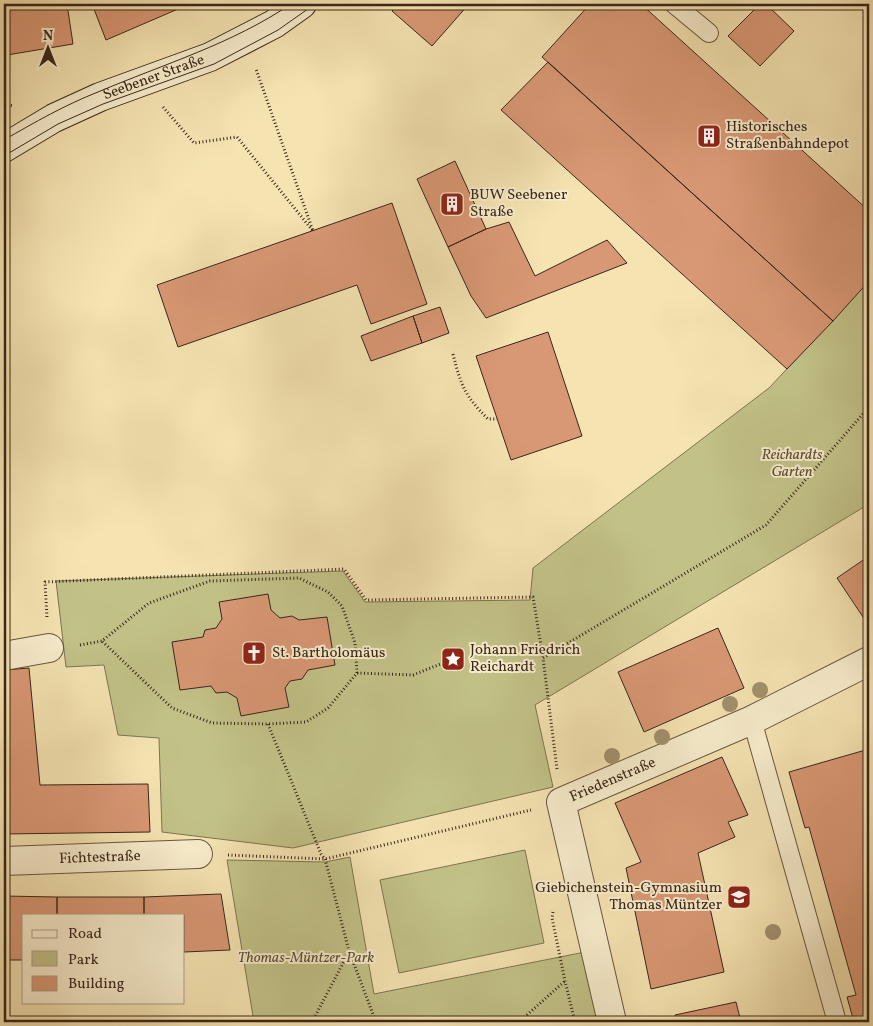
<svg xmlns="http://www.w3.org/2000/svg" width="873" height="1026" font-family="Vollkorn,serif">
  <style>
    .green { fill: #c2c288; stroke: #7e7450 }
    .building { fill: #d99875; stroke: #3a2618 }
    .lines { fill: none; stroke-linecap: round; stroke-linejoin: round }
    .lane-casing { stroke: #69563e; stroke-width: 20 }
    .street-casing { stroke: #69563e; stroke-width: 30 }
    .secondary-casing { stroke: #3a2618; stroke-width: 30 }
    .path { stroke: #3a2618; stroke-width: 3; stroke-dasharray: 1 2.5; stroke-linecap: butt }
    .lane { stroke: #f8edcd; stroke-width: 18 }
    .street { stroke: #f8edcd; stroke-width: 28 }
    .secondary { stroke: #f8edcd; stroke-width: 28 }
    .tram { stroke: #3a2618; stroke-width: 1 }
    .tree { fill: #a1916d }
    .labels { text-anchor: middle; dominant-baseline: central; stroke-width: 4; stroke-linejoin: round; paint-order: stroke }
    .street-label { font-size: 15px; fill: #3a2618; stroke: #f8edcd }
    .poi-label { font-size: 15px; fill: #3a2618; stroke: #f8edcd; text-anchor: start }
    .park-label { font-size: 15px; font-style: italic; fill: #5c4d34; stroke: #f8edcd }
  </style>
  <rect width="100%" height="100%" fill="#f5e4b2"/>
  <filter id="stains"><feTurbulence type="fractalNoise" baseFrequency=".004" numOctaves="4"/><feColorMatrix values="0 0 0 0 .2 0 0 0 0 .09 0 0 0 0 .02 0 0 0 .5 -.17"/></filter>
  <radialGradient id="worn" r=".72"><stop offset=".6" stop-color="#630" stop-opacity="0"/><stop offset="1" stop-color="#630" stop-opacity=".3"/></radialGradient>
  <!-- green -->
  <path class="green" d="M869,281V504L535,705L553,787L293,848L162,832L159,738L118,735L104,665L66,667L56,581L343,571L365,602L530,600L533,568L769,388Z
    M525,850L544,943L399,973L380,880Z
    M350,857L374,994L585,952L602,1022H254L227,860L325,862Z"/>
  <!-- building -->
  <path class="building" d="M4,4H67L73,44L7,55L4,36Z
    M92,4H185V6L106,40Z
    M398,4H469L432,46L392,11Z
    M590,4H641L869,211V281L833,321L542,57Z
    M760,4H766L794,31L760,66L728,36Z
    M548,62L833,321L787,369L501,110Z
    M455,161L486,229L448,247L417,179Z
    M392,203L427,304L371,324L357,285L178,347L157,285Z
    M509,222L535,276L607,240L627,263L486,318L471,296L448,247L486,229Z
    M440,307L449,333L422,343L413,316Z
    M413,316L422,343L371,361L361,336Z
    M548,332L582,436L511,460L476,356Z
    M869,556V626L837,578Z
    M268,594L271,610L280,618L292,616L299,620L327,617L335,665L308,670L302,679L290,681L285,688L289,707L241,716L237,698L227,692L216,693L211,686L180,690L172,642L203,637L205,630L216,628L222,619L219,602Z
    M718,628L744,688L644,732L618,672Z
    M29,668L40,785L148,784L150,832L4,834V670Z
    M869,749V1022H854L847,997L856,995L809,827L805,828L789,772Z
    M722,757L748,815L728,822L735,837L698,853L724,972L651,989L626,868L641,862L615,803Z
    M221,894L230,950L184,952V915H144V897Z
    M4,896L57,897V915H24V960H4Z
    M57,897H144V915H57Z
    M736,1002L741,1022H677L675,1015Z"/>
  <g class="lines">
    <!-- lane casing -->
    <g class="lane-casing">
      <path id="lane" d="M674,4L709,33
        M752,720L837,1022"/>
    </g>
    <!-- street casing -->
    <g class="street-casing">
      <g id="street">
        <path d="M4,656L49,648"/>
        <path id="s1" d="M4,861L198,854"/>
        <path id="s2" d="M612,1022L561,802L752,720L869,661"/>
      </g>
    </g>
    <!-- secondary casing -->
    <g class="secondary-casing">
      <g id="secondary">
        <path id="s3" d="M4,148L54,118L100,97L210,57L274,24L302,4"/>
      </g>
    </g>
    <!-- path -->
    <path class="path" d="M4,104L13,106
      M163,107L194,143L237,137L313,231L256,69
      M453,354C461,386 465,396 488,419H497
      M47,617L45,582L344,569L366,600L533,597L543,658
      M80,645L102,641L149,603L210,581L299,578L328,592L342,606L355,643L357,673L328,708L306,722L268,724L212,723L172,708L102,641
      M357,673L413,675L453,659
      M268,724L321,854L325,859L349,951L376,1022
      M557,769L543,658L766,525L869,407
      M228,855L325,859L531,810
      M553,912L552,918L565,981L575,1022
      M312,1022L349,952
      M519,1022L565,981"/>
    <!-- lane -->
    <use href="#lane" class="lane"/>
    <!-- street -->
    <use href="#street" class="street"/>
    <!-- secondary -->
    <use href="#secondary" class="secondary"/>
    <!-- tram -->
    <path class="tram" d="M4,140C35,122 65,105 98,92C164,64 232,44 291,4
      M4,156L58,124L103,104L214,64L278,30L315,4"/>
  </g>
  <!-- trees -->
  <g class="tree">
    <circle cx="760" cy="690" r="8"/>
    <circle cx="730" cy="704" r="8"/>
    <circle cx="662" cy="737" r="8"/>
    <circle cx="612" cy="756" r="8"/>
    <circle cx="773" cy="932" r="8"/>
  </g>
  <!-- icons -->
  <defs>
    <g id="building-square" transform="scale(1.25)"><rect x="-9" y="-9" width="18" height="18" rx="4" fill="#8f2418" stroke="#f8edcd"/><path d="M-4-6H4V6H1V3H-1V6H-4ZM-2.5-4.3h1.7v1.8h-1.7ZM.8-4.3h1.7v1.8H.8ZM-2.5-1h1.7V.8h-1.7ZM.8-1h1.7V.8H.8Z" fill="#fff"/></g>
    <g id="church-square" transform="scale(1.25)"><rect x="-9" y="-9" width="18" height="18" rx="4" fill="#8f2418" stroke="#f8edcd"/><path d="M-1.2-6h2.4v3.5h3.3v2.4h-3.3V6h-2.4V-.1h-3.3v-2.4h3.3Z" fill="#fff"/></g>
    <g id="sight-square" transform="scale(1.25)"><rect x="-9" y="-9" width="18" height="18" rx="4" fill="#8f2418" stroke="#f8edcd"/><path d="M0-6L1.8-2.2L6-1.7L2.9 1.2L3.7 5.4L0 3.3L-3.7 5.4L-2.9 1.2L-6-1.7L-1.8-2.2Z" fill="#fff"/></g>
    <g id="school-square" transform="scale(1.25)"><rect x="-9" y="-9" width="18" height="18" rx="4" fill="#8f2418" stroke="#f8edcd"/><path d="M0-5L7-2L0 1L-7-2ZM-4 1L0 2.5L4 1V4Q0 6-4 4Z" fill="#fff"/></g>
  </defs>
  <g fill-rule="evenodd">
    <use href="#building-square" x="709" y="136"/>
    <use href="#building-square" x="452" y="204"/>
    <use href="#church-square" x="254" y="653"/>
    <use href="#sight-square" x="453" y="659"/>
    <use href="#school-square" x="739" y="897"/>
  </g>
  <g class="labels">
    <!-- street labels -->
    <g class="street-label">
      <text stroke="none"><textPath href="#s3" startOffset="166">Seebener Straße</textPath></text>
      <text stroke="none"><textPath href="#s2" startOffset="282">Friedenstraße</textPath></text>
      <text stroke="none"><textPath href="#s1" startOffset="96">Fichtestraße</textPath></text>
    </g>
    <!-- poi labels -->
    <g class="poi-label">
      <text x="726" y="127">Historisches<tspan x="726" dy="17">Straßenbahndepot</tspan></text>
      <text x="470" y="195">BUW Seebener<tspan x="470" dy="17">Straße</tspan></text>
      <text x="470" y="650">Johann Friedrich<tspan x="470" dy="17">Reichardt</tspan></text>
      <text x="272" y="653">St. Bartholomäus</text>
      <text x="722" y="888" text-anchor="end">Giebichenstein-Gymnasium<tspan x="722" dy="17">Thomas Müntzer</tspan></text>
    </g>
    <!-- park labels -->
    <g class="park-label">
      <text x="792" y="455">Reichardts<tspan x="792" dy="17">Garten</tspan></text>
      <text x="306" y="958">Thomas-Müntzer-Park</text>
    </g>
  </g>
  <!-- margin -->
  <rect width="873" height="1026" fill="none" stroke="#f5e4b2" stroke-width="20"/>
  <rect x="5" y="5" width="863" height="1016" fill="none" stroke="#3a2618" stroke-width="2.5"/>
  <rect x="10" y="10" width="853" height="1006" fill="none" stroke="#3a2618"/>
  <!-- legend -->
  <rect x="22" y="914" width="162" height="90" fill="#f8edcd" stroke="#ac9d85"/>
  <rect x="32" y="930" width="25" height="8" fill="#f8edcd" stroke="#ac9d85"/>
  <text x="68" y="938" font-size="15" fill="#3a2618">Road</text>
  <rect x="32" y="951" width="25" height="15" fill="#c2c288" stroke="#ac9d85"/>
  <text x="68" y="964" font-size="15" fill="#3a2618">Park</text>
  <rect x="32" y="976" width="25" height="15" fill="#d99875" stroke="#ac9d85"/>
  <text x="68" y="988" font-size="15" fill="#3a2618">Building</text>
  <!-- north arrow -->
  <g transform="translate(48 48)" stroke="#f8edcd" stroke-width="4" paint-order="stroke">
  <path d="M0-4L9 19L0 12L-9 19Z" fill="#3a2618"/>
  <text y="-8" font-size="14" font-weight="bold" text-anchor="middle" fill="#3a2618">N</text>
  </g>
  <rect width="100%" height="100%" filter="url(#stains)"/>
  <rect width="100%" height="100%" fill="url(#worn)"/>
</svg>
